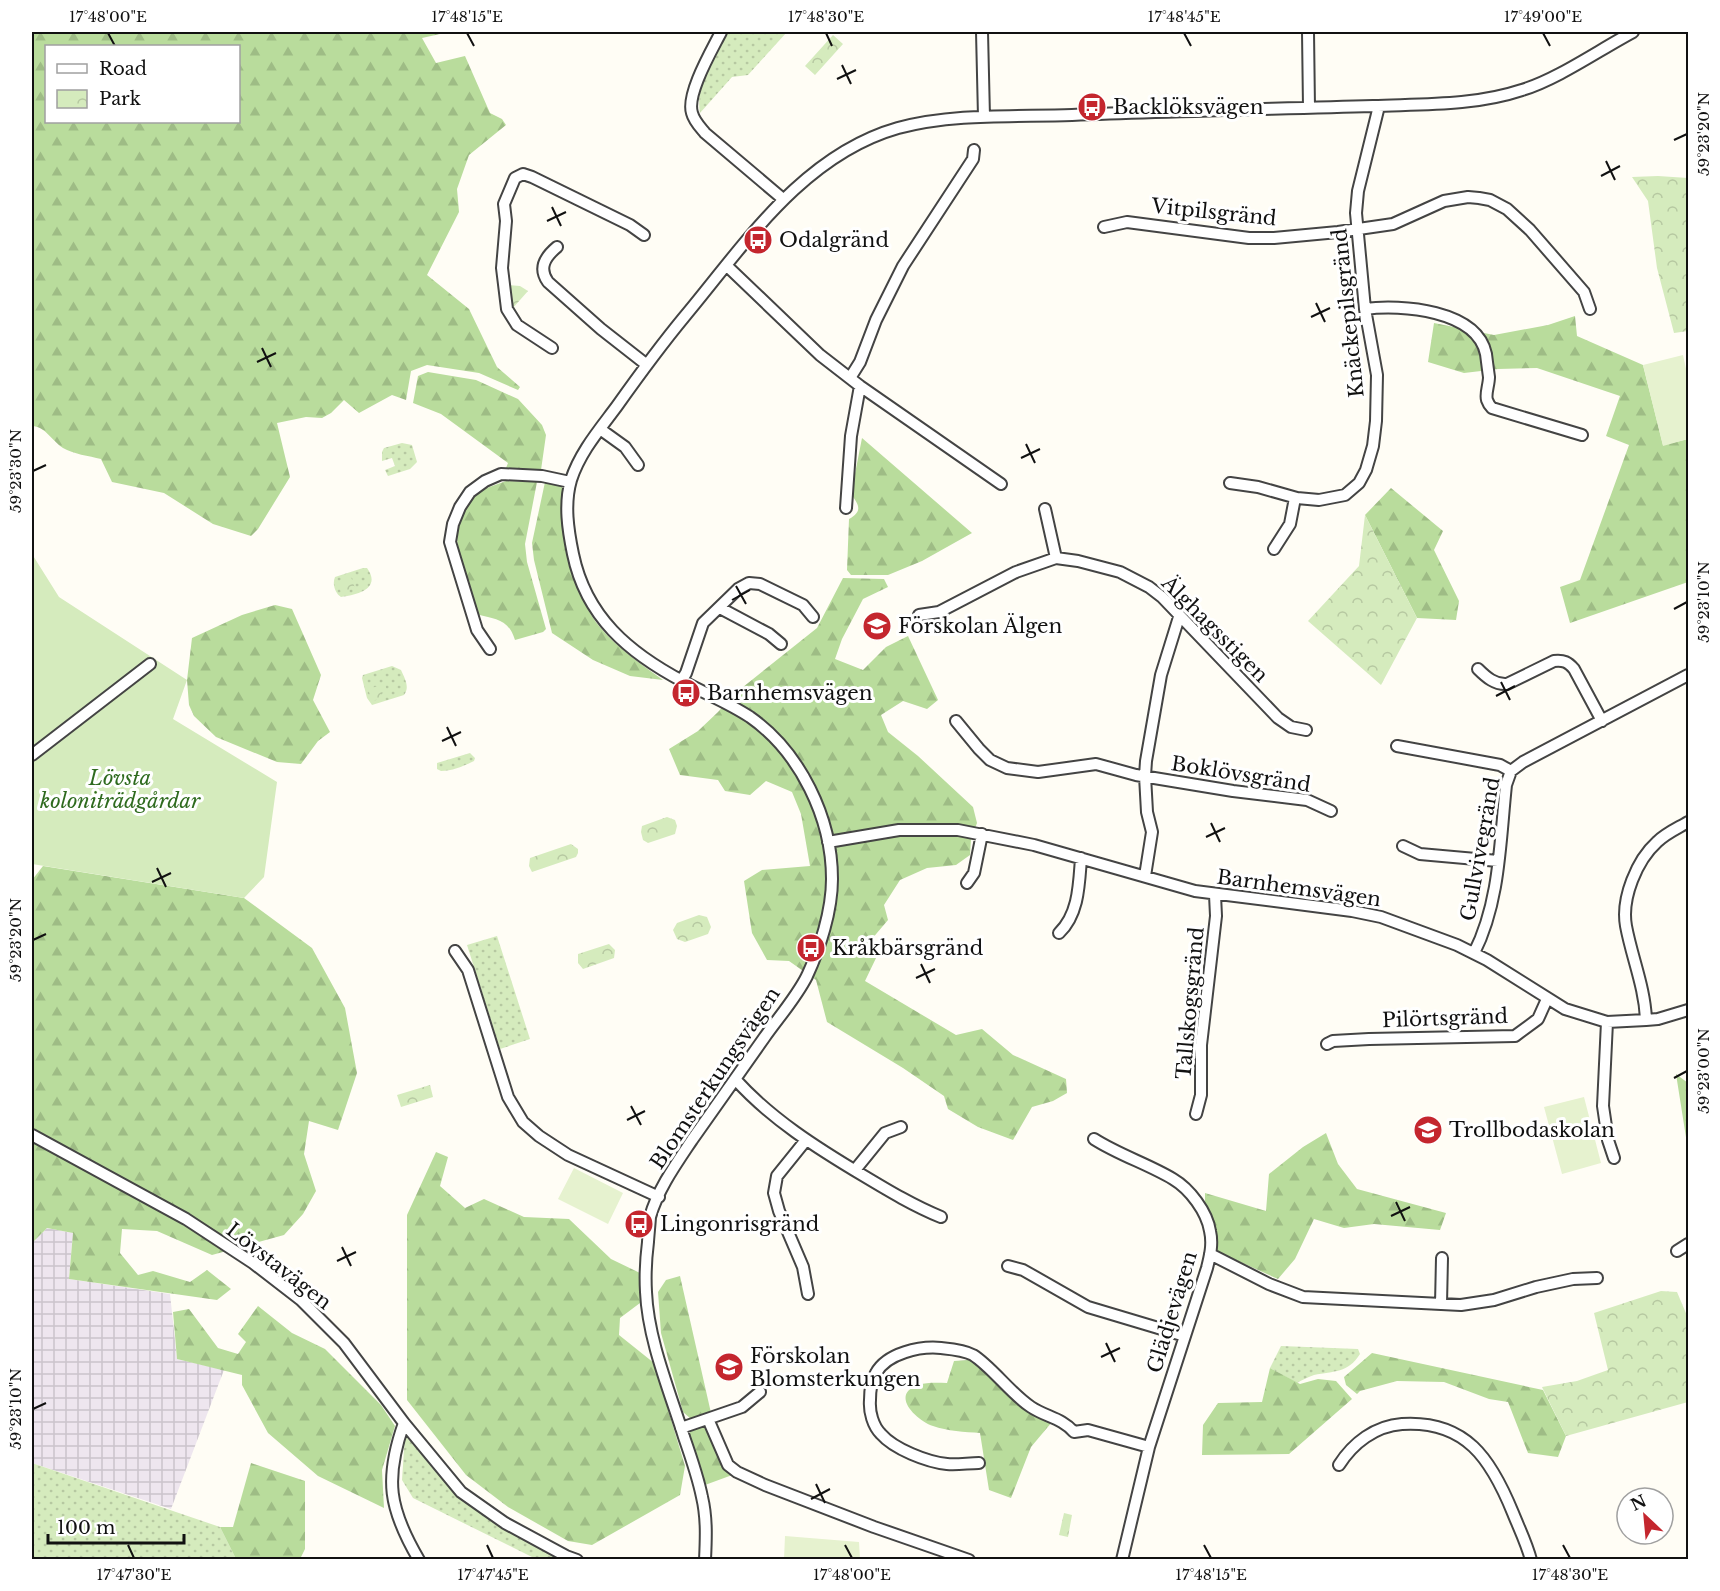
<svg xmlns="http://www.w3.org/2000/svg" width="1720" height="1591" font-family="'Libre Baskerville',serif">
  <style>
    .industrial { fill: url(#industrial-grid) }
    .grass { fill: url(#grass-dots) }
    .forest { fill: url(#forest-firs); fill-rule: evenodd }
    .park { fill: url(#park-crowns) }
    .garden { fill: #d5ebbd }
    .pitch { fill: #e6f2cf }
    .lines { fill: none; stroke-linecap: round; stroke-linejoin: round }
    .street-casing { stroke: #444; stroke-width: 14 }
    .street { stroke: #fff; stroke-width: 10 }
    .ticks { fill: none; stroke: #111; stroke-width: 2 }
    .labels { text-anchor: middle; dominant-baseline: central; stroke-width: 6; stroke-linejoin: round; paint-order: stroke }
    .poi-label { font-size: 20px; fill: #111; stroke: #fff; text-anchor: start }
    .street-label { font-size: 20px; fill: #111; stroke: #fff }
    .park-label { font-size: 20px; font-style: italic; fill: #2f6b1f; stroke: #fff }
    .neatline { fill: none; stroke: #111; stroke-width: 2 }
    .ticks-label { font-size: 15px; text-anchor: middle; fill: #111 }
  </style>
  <defs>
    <pattern id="industrial-grid" width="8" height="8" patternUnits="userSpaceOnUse" patternTransform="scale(1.5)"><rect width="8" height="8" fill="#eee6ef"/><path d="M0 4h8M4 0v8" fill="none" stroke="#cbc4cc"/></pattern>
    <pattern id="grass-dots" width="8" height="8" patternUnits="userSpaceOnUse" patternTransform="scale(1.5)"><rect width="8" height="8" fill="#d5ebbd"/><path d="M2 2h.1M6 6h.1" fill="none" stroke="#b6c8a1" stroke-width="1.8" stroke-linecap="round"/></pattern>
    <pattern id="forest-firs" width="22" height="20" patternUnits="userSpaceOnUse" patternTransform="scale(1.5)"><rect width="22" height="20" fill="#b9dc9c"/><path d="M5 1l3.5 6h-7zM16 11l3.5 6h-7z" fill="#9ebc85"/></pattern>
    <pattern id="park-crowns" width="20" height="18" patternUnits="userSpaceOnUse" patternTransform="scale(1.5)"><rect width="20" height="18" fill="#d5ebbd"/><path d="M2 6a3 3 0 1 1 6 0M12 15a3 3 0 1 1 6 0" fill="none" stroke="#b6c8a1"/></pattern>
  </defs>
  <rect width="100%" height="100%" fill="#fffdf5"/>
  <!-- industrial -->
  <path class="industrial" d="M47,1228L73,1233L69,1279L170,1294L177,1359L224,1370L171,1509L32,1463V1243Z"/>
  <!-- grass -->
  <path class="grass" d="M726,32H787L748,75L732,77L700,113C695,84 715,57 726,32Z
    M402,443L412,445L417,462L410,469L388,476L385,470L395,466L392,458L382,461V452L384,448Z
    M363,568H367C382,589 357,595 341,597C335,593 332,584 335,577Z
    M392,666L401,670C405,679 410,687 404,695L372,705L367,698L362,678L363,675Z
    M470,753L475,758L474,761C464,766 452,771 441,771L437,769V763Z
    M497,936L530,1039L500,1049L467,945Z
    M1281,1346L1358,1349L1360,1354C1348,1373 1334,1371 1314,1375C1308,1377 1302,1380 1297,1383L1270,1368Z
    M405,1435L440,1477L498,1525L564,1559H536L413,1498L402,1480Z
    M32,1463L220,1527L236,1559L32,1560Z"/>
  <!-- forest -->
  <path class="forest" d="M32,32H449L422,38L436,63L465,56L490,113L502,119L506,125L469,155L457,189L459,212L427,275L469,309L497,367L520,387L518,390L479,373L427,365L411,371L406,400L392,395L359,413L344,400L331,413L322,418L306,417L277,423L290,477L258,529L251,536L213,524L164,493L112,482L101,459C89,456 73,454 63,448C52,441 45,426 32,426ZM46,46H238V122H46Z
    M1575,316L1577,336L1643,365L1663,445L1688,439V582L1570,623L1560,587L1580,580L1629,445L1606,436L1620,396L1537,368L1498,369L1464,373L1428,362L1434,323L1494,335L1548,325Z
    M428,372L476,380L518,399L542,425L546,435L541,470L506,468L508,463L441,414L413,403L418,376Z
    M862,438L972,533L922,561L888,575H851L847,570L849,519C863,511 859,505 851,494Z
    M506,481L537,482L525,544L527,562L546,629L543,632L515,640C508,618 496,620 476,614C466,581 448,547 463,514C468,504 474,495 484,489C491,486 499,484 506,481Z
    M545,482L560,485L565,490C564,507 563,524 565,541C568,567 583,606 599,626C617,648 641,664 663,680L630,676L593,660L552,633L534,560L532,543Z
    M1391,488L1443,531L1434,550L1459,601L1456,620L1417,618L1365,515Z
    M843,578L884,579L888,587L863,599L842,639L835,659L863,670L886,647L908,636L938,700L927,709L903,701L881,715L888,732L918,756L973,807L977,823L971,839L970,855L956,865L927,868L900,880L884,905L888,920L871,940L877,956L865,981L956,1035L982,1029L1013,1055L1066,1079L1067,1093L1053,1101L1032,1107L1013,1140L978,1127L948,1109L944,1096L903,1068L827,1022L816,980L789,961L767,960L752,933L744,881L762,870L810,866L801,814L792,792L766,781L750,795L725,791L718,780L680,775L669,749L698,731L718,712L733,695L817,628Z
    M275,605L292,609L321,675L313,700L330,732L318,741L301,764L277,762L216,737L194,716L189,705L187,680L192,638L242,615Z
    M43,866L244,898L312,948L345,1008L357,1073L338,1130L309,1121L304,1154L316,1191L303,1214L284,1235L212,1255L157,1231L122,1229L120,1253L138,1275L153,1271L190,1282L207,1270L231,1289L217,1300L69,1279L73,1233L47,1228L32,1243V880Z
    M1676,1074L1688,1083V1150Z
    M1326,1133L1338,1164L1357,1189L1446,1213L1440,1230L1374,1224L1344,1228L1314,1219L1295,1259L1278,1279L1216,1251L1205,1206V1193L1266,1211L1269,1174L1303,1147Z
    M436,1152L448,1157L440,1186L465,1208L484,1199L524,1217L569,1219L611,1259L640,1273V1303L620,1318L619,1335L654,1363L685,1466L680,1495L592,1545L568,1541L508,1507L466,1475L407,1400V1215Z
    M680,1276L711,1413L691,1419L683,1412L661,1333L658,1292L666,1280Z
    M258,1306L292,1333L325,1349L381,1405L395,1426L382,1470L384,1508L318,1476L268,1433L242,1385V1375L177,1359L173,1312L189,1309L218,1348L238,1354L246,1342L238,1334Z
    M1372,1353L1543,1390L1566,1436L1558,1457L1528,1453L1508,1402L1489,1399L1444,1382L1397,1381L1360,1391L1357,1394L1346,1385L1344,1377Z
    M969,1360L1052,1422L1031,1447L1011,1498L989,1490L980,1433C965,1432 947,1431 933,1426C916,1420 889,1394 919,1385C927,1382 938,1383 947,1383L954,1361Z
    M1270,1368L1300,1384L1318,1379L1336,1381L1352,1399L1289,1454L1202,1455L1203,1425L1218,1403L1262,1402Z
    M707,1425L735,1474L705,1485L689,1434L693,1428Z
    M251,1463L305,1481V1549L300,1559H236L220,1527H233Z"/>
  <!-- park -->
  <path class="park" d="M833,35L843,44L815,75L805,66Z
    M1658,176L1688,178V331L1674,333L1657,268L1648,201L1632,177Z
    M508,285L520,286L528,291L512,309Z
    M1365,515L1417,618L1381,685L1308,621L1359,566Z
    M351,577L355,588L341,592L338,582Z
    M385,684L387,691L380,693L382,698L372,701L368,689Z
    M667,817L675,820L677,826L675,834L648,843L643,840L641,832L642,826Z
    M571,844L578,849V853L576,857L532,872L529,866L530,858Z
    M699,915L707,917L711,927L708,934L685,942L677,939L673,930L677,923Z
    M609,944L615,950L614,958L583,969L578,963V954Z
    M430,1085L433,1097L401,1107L397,1095Z
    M1661,1291L1677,1292L1688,1318V1402L1566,1436L1542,1387L1577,1381L1608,1370L1594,1313Z
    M1064,1513L1072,1515L1068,1537L1059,1535Z"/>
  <!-- garden -->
  <path class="garden" d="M32,554L59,597L187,680L173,719L277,782L264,877L244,898L32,864Z"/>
  <!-- pitch -->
  <path class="pitch" d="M1683,355L1688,378V439L1663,446L1643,365Z
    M1584,1097L1601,1163L1562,1174L1544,1107Z
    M574,1168L623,1193L608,1224L558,1199Z
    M785,1536L859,1542L860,1559H784Z"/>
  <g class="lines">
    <!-- street casing -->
    <g class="street-casing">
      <path id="street" d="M721,32C712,50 686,94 692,113C694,121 700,127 705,133L783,199
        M982,32L984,117
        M1308,32L1309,108
        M1104,227L1127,222L1249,238H1274L1338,232L1393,224L1444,201L1468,197L1479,198L1490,200L1507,209L1530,230L1584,292L1590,309
        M557,247C545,257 538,268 548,282L601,329L647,365
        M727,266L820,355L860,386L1001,484
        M1365,309C1401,304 1477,310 1486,354C1487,362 1488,370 1489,377C1489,385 1485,394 1487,400C1488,403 1490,406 1492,408L1582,435
        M552,348L517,325L507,309L502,268L506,221L504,204L515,178L523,174L532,177L630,225L644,235
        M850,378L860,362L876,320L903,266L973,159L974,150
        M600,429L625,447L638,465
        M1230,483L1258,487L1297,498L1319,500L1345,495L1359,483L1366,470L1373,446L1376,421L1377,375L1365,309L1356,213L1358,191L1379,106
        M846,508L851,436L860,386
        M1045,509L1056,558
        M1274,549L1290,524L1295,498
        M720,608L769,634L781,644
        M919,615L939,612L1016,572L1056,558L1078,561L1120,572L1149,587L1162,597L1278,718L1291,727L1306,730
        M490,649L477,630L450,542L453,524L460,507L470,492L485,481L501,474L542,476L570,482
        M1478,669C1486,677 1495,685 1507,684L1554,661C1564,660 1568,662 1574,669L1602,721
        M681,681L686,673L703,623L738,589L749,583L760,584L803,605L813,617
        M956,721L979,749L990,760L1007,768L1038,772L1096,764L1136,775L1233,791L1307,800L1331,811
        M1397,746L1500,765L1511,771
        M32,755L150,664
        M828,842L899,830H958L1034,845L1195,891L1352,911L1381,917L1457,945L1487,960L1565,1009L1607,1022L1603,1106L1608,1140L1614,1158
        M1403,846L1420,854L1498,861
        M1145,876L1152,832L1147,812L1145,776L1146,761L1161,675L1179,617
        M967,883L974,873L982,834
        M1059,933C1079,914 1079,884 1081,858
        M455,951L468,970L508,1097L523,1122L539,1136L568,1155L659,1197
        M1474,953C1500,902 1500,841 1506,785L1511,771L1523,762L1688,675
        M1646,1020L1658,1019L1688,1010
        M1607,1022L1646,1020C1645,988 1632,958 1626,926C1621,898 1637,860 1657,842C1666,833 1678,828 1688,822
        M1327,1044L1333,1041L1369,1039L1515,1036L1538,1019L1547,999
        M735,1079C771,1119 817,1148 864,1176C889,1191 914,1206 941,1217
        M1196,1114L1201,1095V1045L1216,916L1215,895
        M32,1135L186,1219L253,1263L301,1300L344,1343L404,1423L461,1492L505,1523L566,1556L577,1560
        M1094,1139C1119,1155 1148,1164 1173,1179C1190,1189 1207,1212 1210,1231C1213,1244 1210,1256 1207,1268L1149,1447L1122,1560
        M806,1140L777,1176L774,1193L779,1211L803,1267L808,1294
        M855,1170L885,1133L901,1127
        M1677,1251L1688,1244
        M1210,1254L1269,1284L1303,1297L1461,1305L1494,1300L1536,1287L1573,1279L1597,1278
        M1008,1266L1023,1270L1088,1307L1185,1336
        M1441,1304L1442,1258
        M708,1419L728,1465L737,1472L765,1485L874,1527L969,1560
        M404,1423C384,1479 389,1509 419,1560
        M681,1428L742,1407L760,1392
        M979,1463C969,1463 957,1465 947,1464C927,1462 894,1449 881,1434C873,1426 869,1412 870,1400C870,1392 871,1381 876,1373C887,1353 920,1346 941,1348C951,1349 964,1350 973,1355C992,1367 1011,1394 1031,1407C1046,1417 1062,1418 1074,1432L1088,1430L1149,1447
        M1339,1465C1353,1443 1375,1426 1402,1424C1466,1420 1491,1459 1513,1513C1519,1528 1527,1544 1531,1560
        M705,1560C706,1539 707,1518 702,1497C698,1477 691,1457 684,1437C670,1392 648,1340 646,1292C645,1275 646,1258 648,1242C648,1240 650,1219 650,1217C658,1189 676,1164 692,1140C716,1106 740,1072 764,1038C778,1018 796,998 807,976C820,948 832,911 832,879C832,818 800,752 750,717C729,703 706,694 684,682C629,653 586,617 573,554C568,530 564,504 571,480C580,452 600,429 617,406C639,375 661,345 685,316C745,244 803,155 898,128C954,113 1015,117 1072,115C1172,111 1273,109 1373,106C1422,104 1474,106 1522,90C1558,79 1599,50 1633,32"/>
    </g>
    <!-- street -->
    <use href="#street" class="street"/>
  </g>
  <!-- ticks -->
  <path class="ticks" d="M108,33L115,46M467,33L474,46M826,33L832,46M1184,33L1191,46M1543,33L1550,46M842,65L851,84M837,79L856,70M1674,140L1687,134M1606,161L1615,180M1601,176L1620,166M552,207L561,226M547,221L566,212M1316,303L1325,322M1311,317L1330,308M262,348L271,367M257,362L276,353M1026,444L1035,463M1021,458L1040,449M33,471L46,465M736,586L746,604M732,600L750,590M1674,609L1687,602M1501,682L1510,700M1496,696L1515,686M447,727L456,746M442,741L461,732M1211,823L1220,842M1206,837L1225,828M157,868L166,887M152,882L171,873M33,940L46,934M921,964L930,983M916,978L935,969M1674,1078L1687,1071M631,1106L641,1125M627,1120L645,1111M1396,1202L1405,1221M1391,1216L1410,1207M342,1247L351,1266M337,1261L356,1252M1106,1343L1115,1362M1101,1357L1120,1348M33,1409L46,1403M816,1484L825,1503M811,1499L830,1489M128,1545L134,1558M487,1545L493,1558M845,1545L852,1558M1204,1545L1211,1558M1563,1545L1570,1558"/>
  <!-- icons -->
  <defs>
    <g id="bus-disc" transform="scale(1.5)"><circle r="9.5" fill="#c4262e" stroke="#fff"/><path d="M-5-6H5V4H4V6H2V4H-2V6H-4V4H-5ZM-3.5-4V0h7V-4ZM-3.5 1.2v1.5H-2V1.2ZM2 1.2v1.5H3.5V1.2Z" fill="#fff"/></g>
    <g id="school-disc" transform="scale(1.5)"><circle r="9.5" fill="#c4262e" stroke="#fff"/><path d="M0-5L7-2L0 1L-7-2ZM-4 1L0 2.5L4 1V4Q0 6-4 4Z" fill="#fff"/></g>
  </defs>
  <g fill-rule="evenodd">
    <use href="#bus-disc" x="1092" y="107"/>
    <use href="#bus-disc" x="758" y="240"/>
    <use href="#school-disc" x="877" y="626"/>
    <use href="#bus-disc" x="686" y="693"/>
    <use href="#bus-disc" x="811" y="948"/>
    <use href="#school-disc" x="1428" y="1130"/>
    <use href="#bus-disc" x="639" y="1224"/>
    <use href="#school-disc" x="729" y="1367"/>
  </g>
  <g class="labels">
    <!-- poi labels -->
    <g class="poi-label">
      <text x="1113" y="107">Backlöksvägen</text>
      <text x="779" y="240">Odalgränd</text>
      <text x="898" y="626">Förskolan Älgen</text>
      <text x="707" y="693">Barnhemsvägen</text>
      <text x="832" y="948">Kråkbärsgränd</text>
      <text x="1449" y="1130">Trollbodaskolan</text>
      <text x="660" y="1224">Lingonrisgränd</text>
      <text x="750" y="1356">Förskolan<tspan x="750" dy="23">Blomsterkungen</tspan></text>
    </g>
    <!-- street labels -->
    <g class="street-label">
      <text transform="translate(1214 212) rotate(6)">Vitpilsgränd</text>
      <text transform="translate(1348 313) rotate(-96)">Knäckepilsgränd</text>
      <text transform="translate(1215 629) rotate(45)">Älghagsstigen</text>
      <text transform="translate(1241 774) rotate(9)">Boklövsgränd</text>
      <text transform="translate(1480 849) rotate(-80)">Gullvivegränd</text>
      <text transform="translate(1299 888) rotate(8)">Barnhemsvägen</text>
      <text transform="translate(1190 1003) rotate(-85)">Tallskogsgränd</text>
      <text transform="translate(1445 1018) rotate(-2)">Pilörtsgränd</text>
      <text transform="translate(715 1078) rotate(-56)">Blomsterkungsvägen</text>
      <text transform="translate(279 1266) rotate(38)">Lövstavägen</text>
      <text transform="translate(1172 1312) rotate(-73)">Glädjevägen</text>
    </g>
    <!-- park labels -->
    <g class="park-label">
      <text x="120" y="778">Lövsta<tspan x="120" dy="23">koloniträdgårdar</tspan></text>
    </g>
  </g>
  <!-- border -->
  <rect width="1720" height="1591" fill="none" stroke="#ffffff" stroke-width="66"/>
  <!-- legend -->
  <rect x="45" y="45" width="195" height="78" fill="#ffffff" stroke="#a0a0a0" stroke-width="1.5"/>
  <rect x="57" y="64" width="30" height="9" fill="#ffffff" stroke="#a0a0a0" stroke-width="1.5"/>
  <text x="99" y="75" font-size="18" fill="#111111">Road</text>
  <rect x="57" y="90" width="30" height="18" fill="url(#park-crowns)" stroke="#a0a0a0" stroke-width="1.5"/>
  <text x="99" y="105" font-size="18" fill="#111111">Park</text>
  <!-- north arrow -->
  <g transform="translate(1645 1516) rotate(334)"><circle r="28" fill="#ffffff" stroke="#a0a0a0" stroke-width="1.5"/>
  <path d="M0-4.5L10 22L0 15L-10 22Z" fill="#c4262e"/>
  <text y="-9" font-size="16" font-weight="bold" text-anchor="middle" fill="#111111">N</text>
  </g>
  <!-- scale -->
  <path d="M48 1534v9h136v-9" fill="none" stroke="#111111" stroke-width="3"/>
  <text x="57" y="1534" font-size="18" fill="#111111" stroke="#ffffff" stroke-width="4.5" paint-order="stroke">100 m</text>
  <rect x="33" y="33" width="1654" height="1525" class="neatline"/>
  <g class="ticks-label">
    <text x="108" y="22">17°48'00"E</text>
    <text x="467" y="22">17°48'15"E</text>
    <text x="826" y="22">17°48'30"E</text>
    <text x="1184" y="22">17°48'45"E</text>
    <text x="1543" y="22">17°49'00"E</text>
    <text transform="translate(1704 134) rotate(-90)" y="5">59°23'20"N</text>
    <text transform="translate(16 471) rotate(-90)" y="5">59°23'30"N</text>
    <text transform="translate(1704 602) rotate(-90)" y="5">59°23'10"N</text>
    <text transform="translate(16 940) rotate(-90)" y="5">59°23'20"N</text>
    <text transform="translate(1704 1071) rotate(-90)" y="5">59°23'00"N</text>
    <text transform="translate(16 1409) rotate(-90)" y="5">59°23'10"N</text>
    <text x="134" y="1580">17°47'30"E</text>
    <text x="493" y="1580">17°47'45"E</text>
    <text x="852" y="1580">17°48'00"E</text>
    <text x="1211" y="1580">17°48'15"E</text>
    <text x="1570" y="1580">17°48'30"E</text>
  </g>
</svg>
